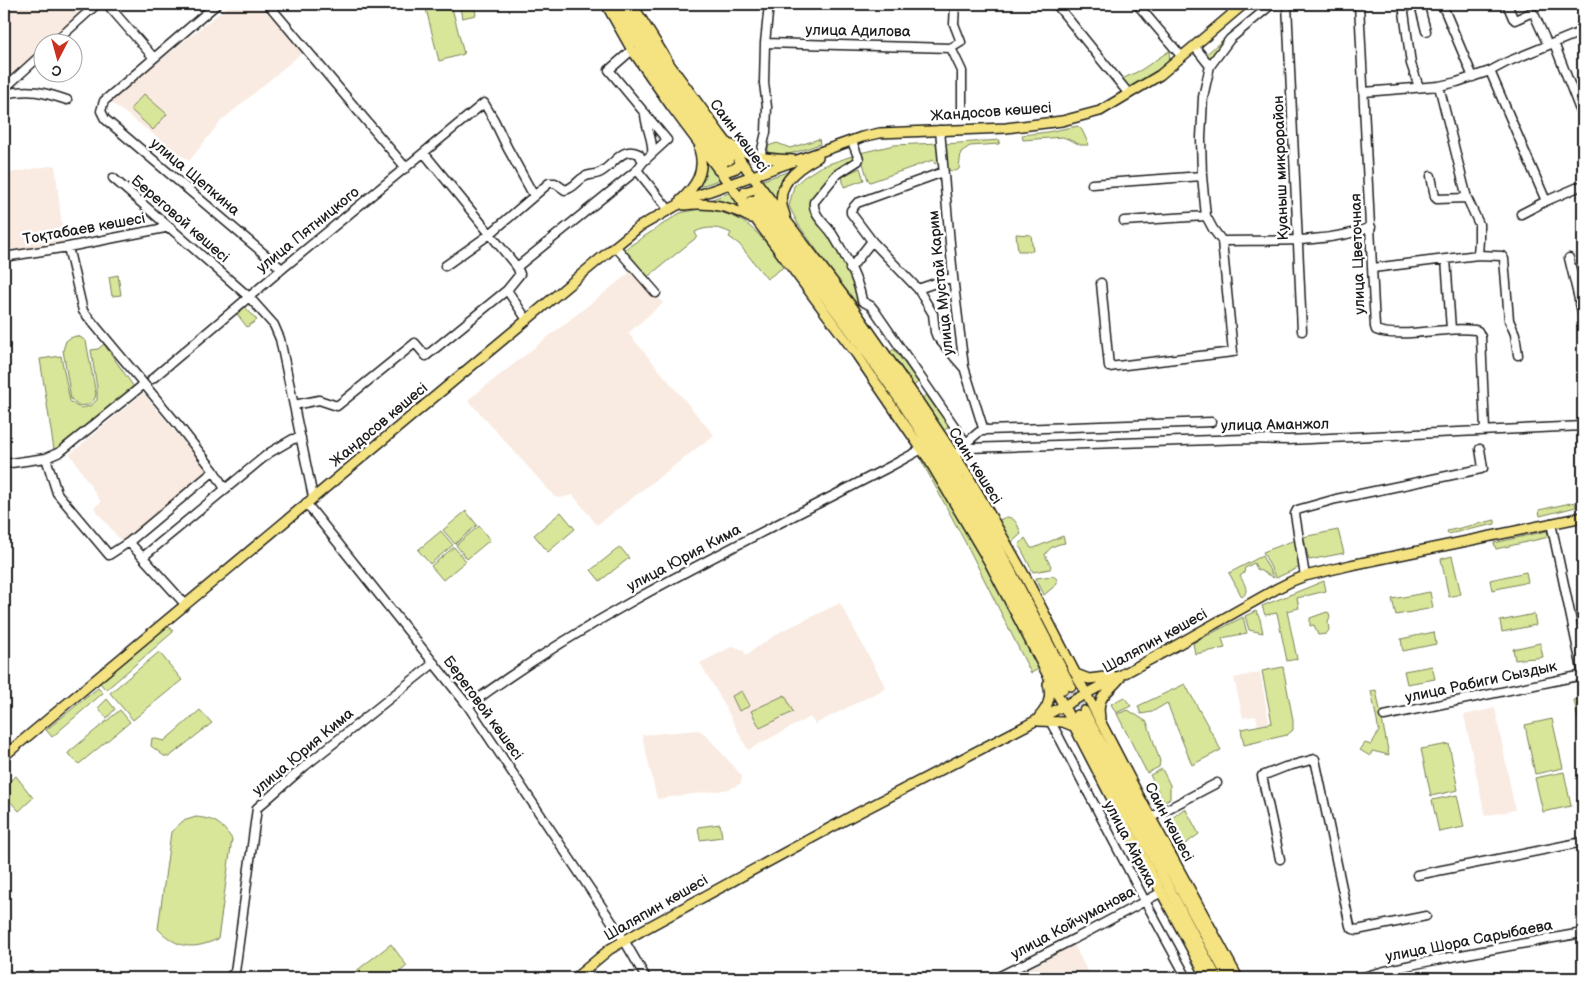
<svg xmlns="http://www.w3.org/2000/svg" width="1587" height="982" font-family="'Balsamiq Sans',sans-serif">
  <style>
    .built { fill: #f9ebe1 }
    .green { fill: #d7e699; stroke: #7a815a }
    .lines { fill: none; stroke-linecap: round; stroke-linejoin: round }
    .major-tunnel { stroke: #ddd; stroke-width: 9; stroke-dasharray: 9 4.5; stroke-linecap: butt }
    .minor-casing { stroke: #1c1c1c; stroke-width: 11 }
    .major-casing { stroke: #1c1c1c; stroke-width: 12 }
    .minor { stroke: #fff; stroke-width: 8 }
    .major { stroke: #f5e381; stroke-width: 9 }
    .labels { text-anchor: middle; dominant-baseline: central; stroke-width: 5; stroke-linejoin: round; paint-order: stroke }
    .street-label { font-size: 15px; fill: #1c1c1c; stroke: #fff }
  </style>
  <rect width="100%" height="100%" fill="#fff"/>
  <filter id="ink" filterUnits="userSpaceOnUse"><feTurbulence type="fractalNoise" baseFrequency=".02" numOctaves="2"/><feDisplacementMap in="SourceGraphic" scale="10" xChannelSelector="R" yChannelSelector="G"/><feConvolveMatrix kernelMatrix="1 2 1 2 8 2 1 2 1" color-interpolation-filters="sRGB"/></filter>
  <g filter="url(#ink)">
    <!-- built -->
    <path class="built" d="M4,4H93L49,42H42V48L4,82Z
      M231,4H259L303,52L221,121L189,161L109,101Z
      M55,165L64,244L4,253V174Z
      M633,270L663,303L628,333L714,435L597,525L573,495L560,498L555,497L468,400Z
      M143,393L209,472L122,542L94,508L101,502L70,454Z
      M840,603L886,688L815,724L810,717L748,750L720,697L700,663L733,646L743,650L746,655L780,632Z
      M1260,672L1269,723L1258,725L1256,716L1243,718L1234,678Z
      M1495,708L1515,810L1485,816L1464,715Z
      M698,730L705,734L742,776L741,783L730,789L657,799L642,735Z
      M1074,945L1091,978H1018L1016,975Z"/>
    <!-- green -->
    <path class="green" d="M431,4H451L464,54L439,61L425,5Z
      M459,4H474L476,15L462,18Z
      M1264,4H1272L1230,39L1210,66L1203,57Z
      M1169,51L1170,62L1129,90L1122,79L1141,70Z
      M144,94L167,114L153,130L130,109Z
      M1078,126L1082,130L1089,145H1081L1063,137L1023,140L1022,135L1047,132Z
      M819,139L820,144C802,150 786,157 768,156V146L777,143L790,148Z
      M1000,140L999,144L970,146L961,152L959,169L956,171L947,170L945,144Z
      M939,143V161L935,164L933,160L870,182L868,180L860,153L894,145Z
      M855,155V160C838,172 811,187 811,211L833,239L848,269L860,301L856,305L798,224L789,206L794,186L804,177L820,167Z
      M705,157L721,179L696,188Z
      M860,168L864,180L844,187L842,176Z
      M790,171C781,181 780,192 778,205L760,181Z
      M731,192L747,213L707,201Z
      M703,208C749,216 757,232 785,266L767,279L739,244L729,237L731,233C719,227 707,226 695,232L697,237L645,279L622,251L680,213Z
      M1016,234L1031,235L1033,251H1018Z
      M118,275L121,295L112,296L109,277Z
      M245,307L257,320L247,327L237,314Z
      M76,336L80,337L86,341L96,394C94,404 87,407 77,405L71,399L63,350L66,341L70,338Z
      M104,344L134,387L102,414L54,450L40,359L61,356L70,401L76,406L82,408L90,406L97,400V388L91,350L98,349Z
      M894,349L918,382L914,386L890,352Z
      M926,395L949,426L944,431L922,398Z
      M925,456L977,547L1039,669L1031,673L971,553L920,458Z
      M1575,502L1576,507L1540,516L1539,510Z
      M466,511L477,525L455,544L443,530Z
      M561,512L575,529L548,552L534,535Z
      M1006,517C1016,517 1018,526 1021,534L1010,544L997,521Z
      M1495,520V524L1448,534L1447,531Z
      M479,526L490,540L467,559L456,545Z
      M1338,530L1344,553L1309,560L1303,537Z
      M441,531L453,545L430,564L418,550Z
      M1547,531L1549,537L1496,549L1494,543Z
      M1063,536L1065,543C1057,544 1049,547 1045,555L1051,566L1050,569L1033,572L1019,545L1025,538L1031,548H1034Z
      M1295,540L1300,567L1276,578L1263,552Z
      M454,547L466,561L443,580L431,566Z
      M620,547L629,558L600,581L591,570Z
      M1262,556L1274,578L1257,569L1254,563L1245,568L1244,573L1240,576C1244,583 1250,592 1242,597L1229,573Z
      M1452,556L1461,594L1449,597L1441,559Z
      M1526,572L1528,582L1492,590L1490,580Z
      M1053,576L1057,579V584L1044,595L1036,578Z
      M1324,581L1326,591L1297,598L1299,608L1287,611L1297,659L1287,661L1277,613L1265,615L1262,606Z
      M1430,592L1433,608L1396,615L1392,599Z
      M1256,611L1260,619L1263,633L1249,630L1245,616Z
      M1327,612L1329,613L1330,617L1328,621L1329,630L1326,634L1318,635L1314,625L1310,626V618Z
      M1534,614L1536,625L1502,632L1500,621Z
      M1243,617L1247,633L1222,638L1225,648L1195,654L1193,643Z
      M167,627L171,628L173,632L106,690L100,683Z
      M1434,632L1436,644L1403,651L1401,639Z
      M1540,643L1543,657C1533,659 1525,658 1515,660L1513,649Z
      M159,652L182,680L133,720L110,693Z
      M1432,666L1435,679L1407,684L1404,671Z
      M1283,667L1293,720V730L1287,735L1244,745L1241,729L1272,723L1262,671Z
      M1185,684L1221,750L1192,765L1167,703L1152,712L1141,714L1138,706Z
      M98,688L103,693L52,737L46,730Z
      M1376,690L1389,755L1372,751L1370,756L1360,750L1365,743L1371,745L1379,731L1371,691Z
      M742,691L750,706L739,711L732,696Z
      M785,695L793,712L760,728L751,711Z
      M1124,697L1131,706L1116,713L1111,704Z
      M1583,698V745L1574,700Z
      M107,699L115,709L107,718L98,708Z
      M120,710L130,722L79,764L68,754L69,752Z
      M200,710L212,723L169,757L164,756L151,746L152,738L164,741Z
      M1128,710L1147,722L1160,761L1159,767L1147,773L1117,714Z
      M1552,719L1563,768L1535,774L1525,725Z
      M1449,744L1458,790L1431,796L1421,749Z
      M1162,769L1170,785V799L1163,801L1150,775Z
      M1564,772L1571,806L1543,812L1535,778Z
      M16,776L33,798L19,811L6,797L4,798V785Z
      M1457,795L1464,827L1439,832L1432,800Z
      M1185,808L1199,834L1184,845L1172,818Z
      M196,817C215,819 221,823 232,839L218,939C193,950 178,949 158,929L171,832L183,821Z
      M720,824L722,837L700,840L698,827Z
      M391,944L407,966L392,978H354L351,975Z"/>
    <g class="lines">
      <!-- major-tunnel -->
      <path class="major-tunnel" d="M732,163L756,195
        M724,166L749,197
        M1071,686L1084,711
        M1063,689L1077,715"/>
      <!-- minor casing -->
      <g class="minor-casing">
        <path id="minor" d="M107,4L154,58
          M217,4L104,101L101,111L105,119L282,269
          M268,4L406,168
          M1056,4L1129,94
          M1137,4L1182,57
          M1227,4L1234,12
          M1287,4C1293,113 1296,222 1302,331
          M1359,4L1375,327L1376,330C1392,337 1429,331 1447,330C1456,329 1466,329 1475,330L1478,331L1481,337L1485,430
          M1403,4L1411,64L1419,87
          M1419,4L1426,31
          M1442,4L1473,77
          M1507,4L1513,18L1515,20L1530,13L1534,14L1548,45
          M55,42L97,4
          M765,43L951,48L961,42L954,24L955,4
          M1554,43L1583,118
          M1195,47L1210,66
          M951,48L962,71V109
          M632,50L609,70L667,140L643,162L637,170
          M1490,71L1546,201
          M1439,86L1467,198L1479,224V240L1478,255
          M4,92L7,86L42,54
          M1364,92L1439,86L1457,82L1490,71L1507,62L1583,31
          M4,94C29,88 43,92 67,100
          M645,113C645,127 654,140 652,153
          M940,130L953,277L964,367L984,431
          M853,144L859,159L858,161L836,175L814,202C812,215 827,225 833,235C844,253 859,281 862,301L871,306L875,311L966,443L967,448
          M760,158L766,132L767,107L764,83L765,43L769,4
          M943,172L857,203L851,210V213L872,241L918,289L933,314L935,332L937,337L963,367
          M1431,176L1435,197L1437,199L1467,198
          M113,178L249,297L274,325L280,339L313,497
          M1092,184L1202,176
          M534,196L549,183H555L565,190C574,188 577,181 584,177C589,174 594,175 599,173C613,167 621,145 639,154L643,162
          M1521,214L1546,201L1583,185
          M1124,221L1206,216
          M1222,241C1268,240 1328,244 1371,227
          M615,246L656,293
          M68,247L83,311L179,426L214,471L225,489
          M4,257L68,247L170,227
          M1569,258L1583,316
          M1446,259L1451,329
          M517,267L637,170L669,210
          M1373,268L1478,255L1502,256L1504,259L1509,320L1515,334L1518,355
          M850,269L872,241
          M1101,283L1109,367L1233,352L1222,241L1213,229L1206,216L1202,176L1201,138L1203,97L1210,66L1230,39L1272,4
          M918,289L953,277
          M507,290L527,320
          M152,379L282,269L484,103L494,120L507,147L534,196L490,234L445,266
          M294,405L319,400L337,406L415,343L426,356L507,290L520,274L517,267L424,153
          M966,443L979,432L986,430L1211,422
          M953,455L967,448L1245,439L1288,440L1583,426
          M46,458L57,493L109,555L129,542L185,604
          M4,464L46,458L60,452L143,385
          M306,503L468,706L624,940L646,978
          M1551,523L1583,674
          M129,542L214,471
          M144,556L269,453L293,439L301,438
          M1305,576L1295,514L1297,510L1336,499L1481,469L1483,468L1480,449
          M468,706C599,609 747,541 891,466L922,449
          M1384,716L1583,675
          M1050,721L1060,739L1145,901L1187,978
          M1150,817L1158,814L1217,783
          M1280,859L1262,776L1285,767L1315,759L1350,926L1353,929L1357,930L1426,916
          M1417,875L1583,842
          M228,978L235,972L257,808L305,766L434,663
          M996,978L1076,938L1162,892
          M1361,978C1390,968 1421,963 1451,957C1495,949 1539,940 1583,933"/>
      </g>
      <!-- major casing -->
      <g class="major-casing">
        <path id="major" d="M606,4L632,50L671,106L857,355L929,460L989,562L1129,832L1207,978
          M615,4L657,74L723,164
          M624,4L663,70L729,160
          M632,4L670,65L721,135L853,308L916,398L967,474L1026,578L1139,796L1238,978
          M732,145C751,159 772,159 794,160
          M718,170L725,172L736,168L739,164L738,158
          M758,197C821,280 885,363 942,451C990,526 1029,607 1071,686
          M680,201C696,186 706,171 699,149
          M751,201C815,284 881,366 936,456C983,531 1023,610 1063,689
          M743,204L742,198L745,192L755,189L763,190
          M684,205C707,202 730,206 751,218
          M785,215C772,186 796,169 818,157
          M1076,674L1089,679L1113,676
          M1084,711L1228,978
          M1077,715L1217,978
          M1039,717C1048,707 1052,697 1048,684
          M1100,717C1096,696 1108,693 1120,678
          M1038,721L1063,722L1073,726
          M4,756L595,263L639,227L674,207L696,196L862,137L880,133L1006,128L1062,121L1100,111L1160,75L1244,4
          M575,978L610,949L641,931L854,815L1035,721L1168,650L1278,588L1292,581L1305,576L1351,565L1583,517"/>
      </g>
      <!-- minor -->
      <use href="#minor" class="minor"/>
      <!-- major -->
      <use href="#major" class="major"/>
    </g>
  </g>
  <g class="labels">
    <!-- street labels -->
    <g class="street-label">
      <text transform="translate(858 31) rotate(1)">улица Адилова</text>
      <text transform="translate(991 112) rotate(-4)">Жандосов көшесі</text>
      <text transform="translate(739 136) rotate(53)">Саин көшесі</text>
      <text transform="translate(1281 168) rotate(-92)">Куаныш микрорайон</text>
      <text transform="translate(195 177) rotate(40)">улица Щепкина</text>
      <text transform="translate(180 219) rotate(41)">Береговой көшесі</text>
      <text transform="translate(84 229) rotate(-10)">Тоқтабаев көшесі</text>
      <text transform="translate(308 230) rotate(-39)">улица Пятницкого</text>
      <text transform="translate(1358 254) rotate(-92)">улица Цветочная</text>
      <text transform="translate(941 283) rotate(-96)">улица Мустай Карим</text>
      <text transform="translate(379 425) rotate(-40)">Жандосов көшесі</text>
      <text transform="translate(1275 425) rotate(-1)">улица Аманжол</text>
      <text transform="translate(975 466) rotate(58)">Саин көшесі</text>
      <text transform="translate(684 558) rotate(-28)">улица Юрия Кима</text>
      <text transform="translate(1155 641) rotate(-29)">Шаляпин көшесі</text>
      <text transform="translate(1481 682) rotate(-12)">улица Рабиги Сыздык</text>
      <text transform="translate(483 708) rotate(54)">Береговой көшесі</text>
      <text transform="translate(303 752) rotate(-40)">улица Юрия Кима</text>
      <text transform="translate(1169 822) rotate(62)">Саин көшесі</text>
      <text transform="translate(1130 844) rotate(62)">улица Айриха</text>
      <text transform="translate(656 908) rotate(-30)">Шаляпин көшесі</text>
      <text transform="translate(1073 923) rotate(-28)">улица Койчуманова</text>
      <text transform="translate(1469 941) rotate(-11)">улица Шора Сарыбаева</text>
    </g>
  </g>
  <!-- margin -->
  <rect width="1587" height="982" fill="none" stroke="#fff" stroke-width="20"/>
  <rect x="10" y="10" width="1567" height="962" fill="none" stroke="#1c1c1c" stroke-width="2" filter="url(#ink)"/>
  <!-- north arrow -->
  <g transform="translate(58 58) rotate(186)"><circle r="24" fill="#ffffff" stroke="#a4a4a4"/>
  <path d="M0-4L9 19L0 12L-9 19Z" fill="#c8321e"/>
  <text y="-8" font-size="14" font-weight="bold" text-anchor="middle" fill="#1c1c1c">С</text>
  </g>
</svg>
